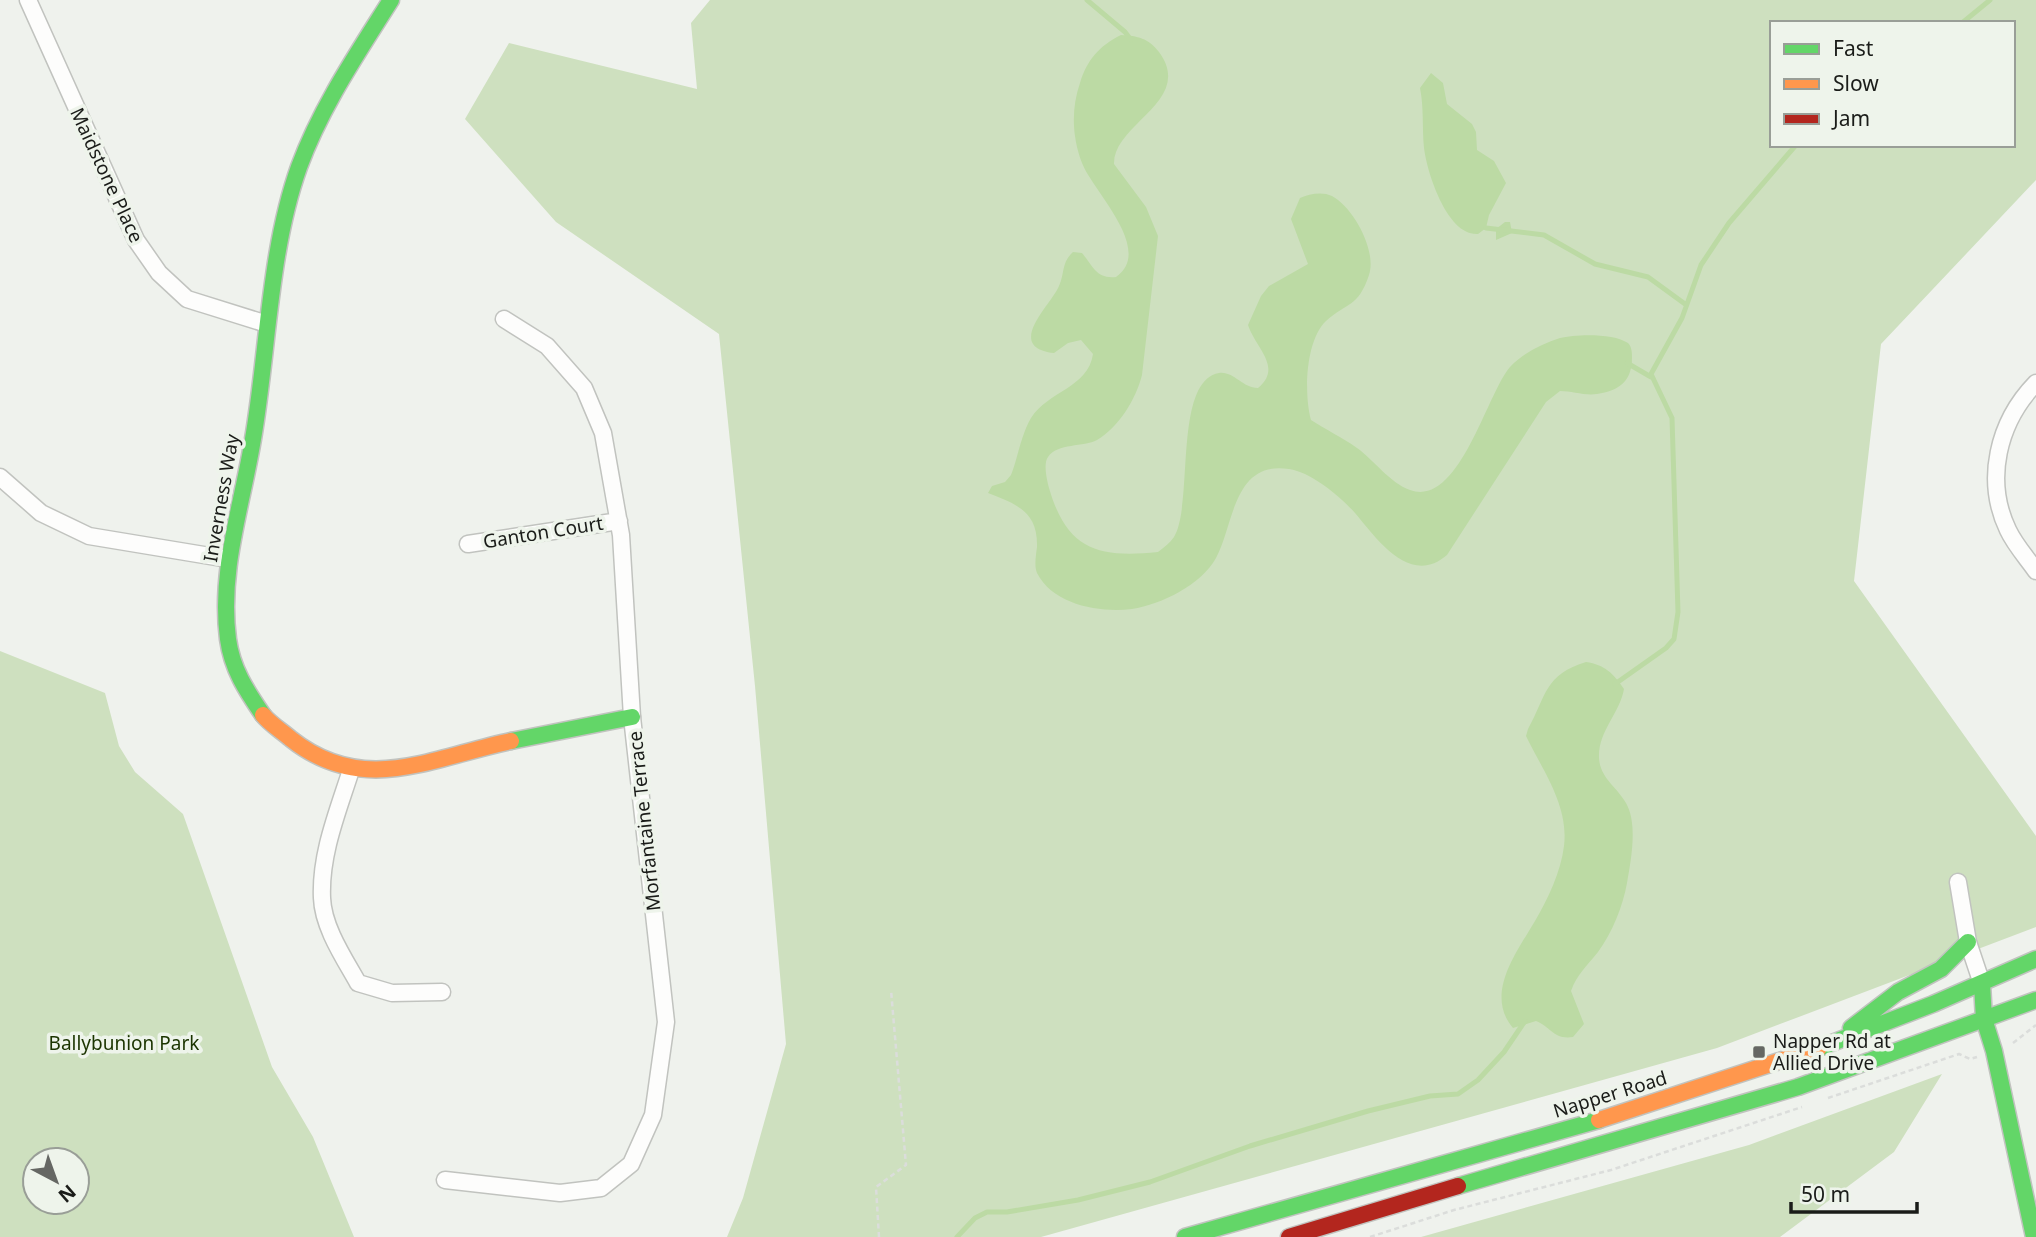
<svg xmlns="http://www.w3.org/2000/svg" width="2036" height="1237" font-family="'Noto Sans',sans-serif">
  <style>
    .green { fill: #cee0bf; fill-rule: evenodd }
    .water { fill: #bcdaa4 }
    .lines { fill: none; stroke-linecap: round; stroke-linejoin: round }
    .stream { stroke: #bcdaa4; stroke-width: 5 }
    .street-casing { stroke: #c1c3bf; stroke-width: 19 }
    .fast-casing { stroke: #c1c3bf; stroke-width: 19 }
    .slow-casing { stroke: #c1c3bf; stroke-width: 19 }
    .jam-casing { stroke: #c1c3bf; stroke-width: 19 }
    .path { stroke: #dbdddb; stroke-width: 2.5; stroke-dasharray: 5 3.5; stroke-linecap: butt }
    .street { stroke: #fdfdfc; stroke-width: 16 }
    .fast { stroke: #63d668; stroke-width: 16 }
    .slow { stroke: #ff974d; stroke-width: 16 }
    .jam { stroke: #b3261e; stroke-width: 16 }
    .poi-dot { fill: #656763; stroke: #eef4eb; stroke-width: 2.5 }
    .labels { text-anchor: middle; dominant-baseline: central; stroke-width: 7; stroke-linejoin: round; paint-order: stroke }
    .street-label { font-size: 19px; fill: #1a1c19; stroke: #eef4eb }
    .poi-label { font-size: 19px; fill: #1a1c19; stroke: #eef4eb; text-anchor: start }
    .park-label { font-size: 19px; fill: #1b3400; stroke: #eef4eb }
  </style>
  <rect width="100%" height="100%" fill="#eff2ed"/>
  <!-- green -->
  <path class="green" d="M710,0H2036V180L1881,344L1854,581L2036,836V927L1717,1048L1041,1237H727L743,1198L786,1044L755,686L719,334L556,222L465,119L509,43L697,89L691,23ZM1772,23H2013V145H1772Z
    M0,651L105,693L119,746L135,772L183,814L272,1067L313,1137L354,1237H0ZM77,1160V1202H35V1160Z
    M1942,1074L1894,1152L1780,1237H1421L1749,1145Z"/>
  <!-- water -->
  <path class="water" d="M1121,35C1138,36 1148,38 1159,52C1195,101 1113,123 1114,164L1146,207L1158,236L1142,375C1136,399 1119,427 1097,440C1084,447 1057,443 1048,457C1043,464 1047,480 1049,488C1067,550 1098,558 1158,552C1164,547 1170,543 1174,537C1194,504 1173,381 1219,373C1234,371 1242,388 1258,388C1283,367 1256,349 1248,325L1261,296L1269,286L1308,264L1291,219L1300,198C1309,194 1322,191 1332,196C1354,208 1377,251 1369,275C1358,308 1347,302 1326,321C1305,341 1304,395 1311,420C1326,430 1342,437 1357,448C1374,460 1390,483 1410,490C1459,508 1487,393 1510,367C1523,353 1542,344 1560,338C1576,334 1614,333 1628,343C1632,347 1632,353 1632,358C1632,381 1619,391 1597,394C1585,396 1572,391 1560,391L1546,402L1447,555C1410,587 1377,539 1355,513C1341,497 1311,472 1289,469C1233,460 1234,525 1216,558C1201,585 1162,604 1132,609C1100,613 1053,605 1037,573C1034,566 1036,555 1037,547C1038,511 1016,504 988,493L992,486L1005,482L1011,475C1018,457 1021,435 1031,418C1048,391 1088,388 1093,354L1081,340L1068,343L1054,353C1003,347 1052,304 1059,286C1065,273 1061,263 1073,252L1082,253C1093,266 1096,279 1116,277C1155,250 1092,190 1082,163C1072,137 1071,109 1080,83C1087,60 1099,46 1121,35Z
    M1431,73L1443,83L1447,104L1472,124L1476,132L1477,150L1494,161L1506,183L1489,215L1486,228L1478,234C1447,236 1427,172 1424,148C1422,127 1424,108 1420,88Z
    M1505,222H1510L1512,233L1496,240V229Z
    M1586,662C1605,665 1613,673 1624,689C1620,713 1598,731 1599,758C1600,778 1617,787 1626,803C1638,824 1631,860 1627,883C1623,906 1612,933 1598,952C1587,966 1577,974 1571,991L1584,1024L1573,1037C1554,1040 1551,1027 1536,1021L1513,1028C1484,994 1517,952 1535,921C1548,899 1561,871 1564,846C1569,806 1543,771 1526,736L1528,729C1547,695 1544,675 1586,662Z"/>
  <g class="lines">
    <!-- stream -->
    <path class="stream" d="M1087,0L1125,32L1131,40
      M1962,23L1990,0
      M1486,228L1544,235L1595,264L1648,277L1685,304
      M1627,363L1651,377
      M1615,684L1666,648L1674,639L1678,612L1672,418L1651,374L1682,318L1701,265L1729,223L1796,145
      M957,1237L975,1218L987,1212H1007L1078,1200L1150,1182L1250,1146L1368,1111L1430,1096L1458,1094L1478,1080L1504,1052L1525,1021"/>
    <!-- street casing -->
    <g class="street-casing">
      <path id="street" d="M28,0L136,240L159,273L187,299L267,324
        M2036,383C1998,422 1984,480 2008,530C2015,545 2027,558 2036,571
        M0,477L41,513L89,536L228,559
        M468,544L619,521
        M351,770C338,811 320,854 322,898C323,927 344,958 358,983L392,993L442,992
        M1958,882L1968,942L1982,984
        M445,1180L560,1193L601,1188L631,1164L653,1115L666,1022L632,717L621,535L603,433L584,388L547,346L504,319"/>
    </g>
    <!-- fast casing -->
    <g class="fast-casing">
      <path id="fast" d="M263,715C246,690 232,669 228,639C219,570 242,506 253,439C268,352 269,251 299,167C321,107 357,54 391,0
        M511,741L632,717
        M1982,984L1984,1019L1994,1051L2034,1237
        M1851,1028L1898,992L1941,969L1968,942
        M1819,1048L1933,1004L2036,959
        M1458,1186L1798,1087L2036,1000
        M1185,1237L1599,1120"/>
    </g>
    <!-- slow casing -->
    <g class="slow-casing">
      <path id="slow" d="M263,715C270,724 282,731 291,739C364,797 433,757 511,741
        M1599,1120L1819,1048"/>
    </g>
    <!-- jam casing -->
    <g class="jam-casing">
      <path id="jam" d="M1289,1237L1458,1186"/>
    </g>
    <!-- path -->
    <path class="path" d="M2013,1043L2036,1025
      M1828,1098L1959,1054L1970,1059L1977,1057
      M879,1237L876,1187L906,1165L891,990
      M1370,1237L1454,1210L1611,1170L1802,1107"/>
    <!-- street -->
    <use href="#street" class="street"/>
    <!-- fast -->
    <use href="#fast" class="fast"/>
    <!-- slow -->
    <use href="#slow" class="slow"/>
    <!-- jam -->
    <use href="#jam" class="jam"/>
  </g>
  <!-- markers -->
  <rect class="poi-dot" x="1752" y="1045" width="14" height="14" rx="3.5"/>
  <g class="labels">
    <!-- street labels -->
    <g class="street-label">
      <text transform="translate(107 175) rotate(65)">Maidstone Place</text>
      <text transform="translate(221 498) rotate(-80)">Inverness Way</text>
      <text transform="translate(543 532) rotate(-9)">Ganton Court</text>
      <text transform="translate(644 821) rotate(-96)">Morfantaine Terrace</text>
      <text transform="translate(1610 1094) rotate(-17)">Napper Road</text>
    </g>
    <!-- poi labels -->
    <g class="poi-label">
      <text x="1773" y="1041">Napper Rd at<tspan x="1773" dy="22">Allied Drive</tspan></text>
    </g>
    <!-- park labels -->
    <g class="park-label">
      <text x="124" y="1043">Ballybunion Park</text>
    </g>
  </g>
  <!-- legend -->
  <rect x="1770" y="21" width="245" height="126" fill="#eef4eb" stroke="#999e97" stroke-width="2"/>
  <rect x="1784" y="44" width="35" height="10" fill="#63d668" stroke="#999e97" stroke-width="2"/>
  <text x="1833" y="56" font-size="21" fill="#1a1c19">Fast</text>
  <rect x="1784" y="79" width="35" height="10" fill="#ff974d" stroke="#999e97" stroke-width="2"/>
  <text x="1833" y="91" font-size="21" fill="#1a1c19">Slow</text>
  <rect x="1784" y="114" width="35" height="10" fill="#b3261e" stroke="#999e97" stroke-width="2"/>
  <text x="1833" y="126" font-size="21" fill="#1a1c19">Jam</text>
  <!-- north arrow -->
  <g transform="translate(56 1181) rotate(139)"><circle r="33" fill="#eef4eb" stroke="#999e97" stroke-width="2"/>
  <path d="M0-5L12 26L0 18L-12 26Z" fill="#656763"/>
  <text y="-10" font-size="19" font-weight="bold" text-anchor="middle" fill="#1a1c19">N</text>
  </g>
  <!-- scale -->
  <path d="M1791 1202v10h126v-10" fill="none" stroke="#1a1c19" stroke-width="3.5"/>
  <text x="1801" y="1202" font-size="21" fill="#1a1c19" stroke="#eef4eb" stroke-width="5" paint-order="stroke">50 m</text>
</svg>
